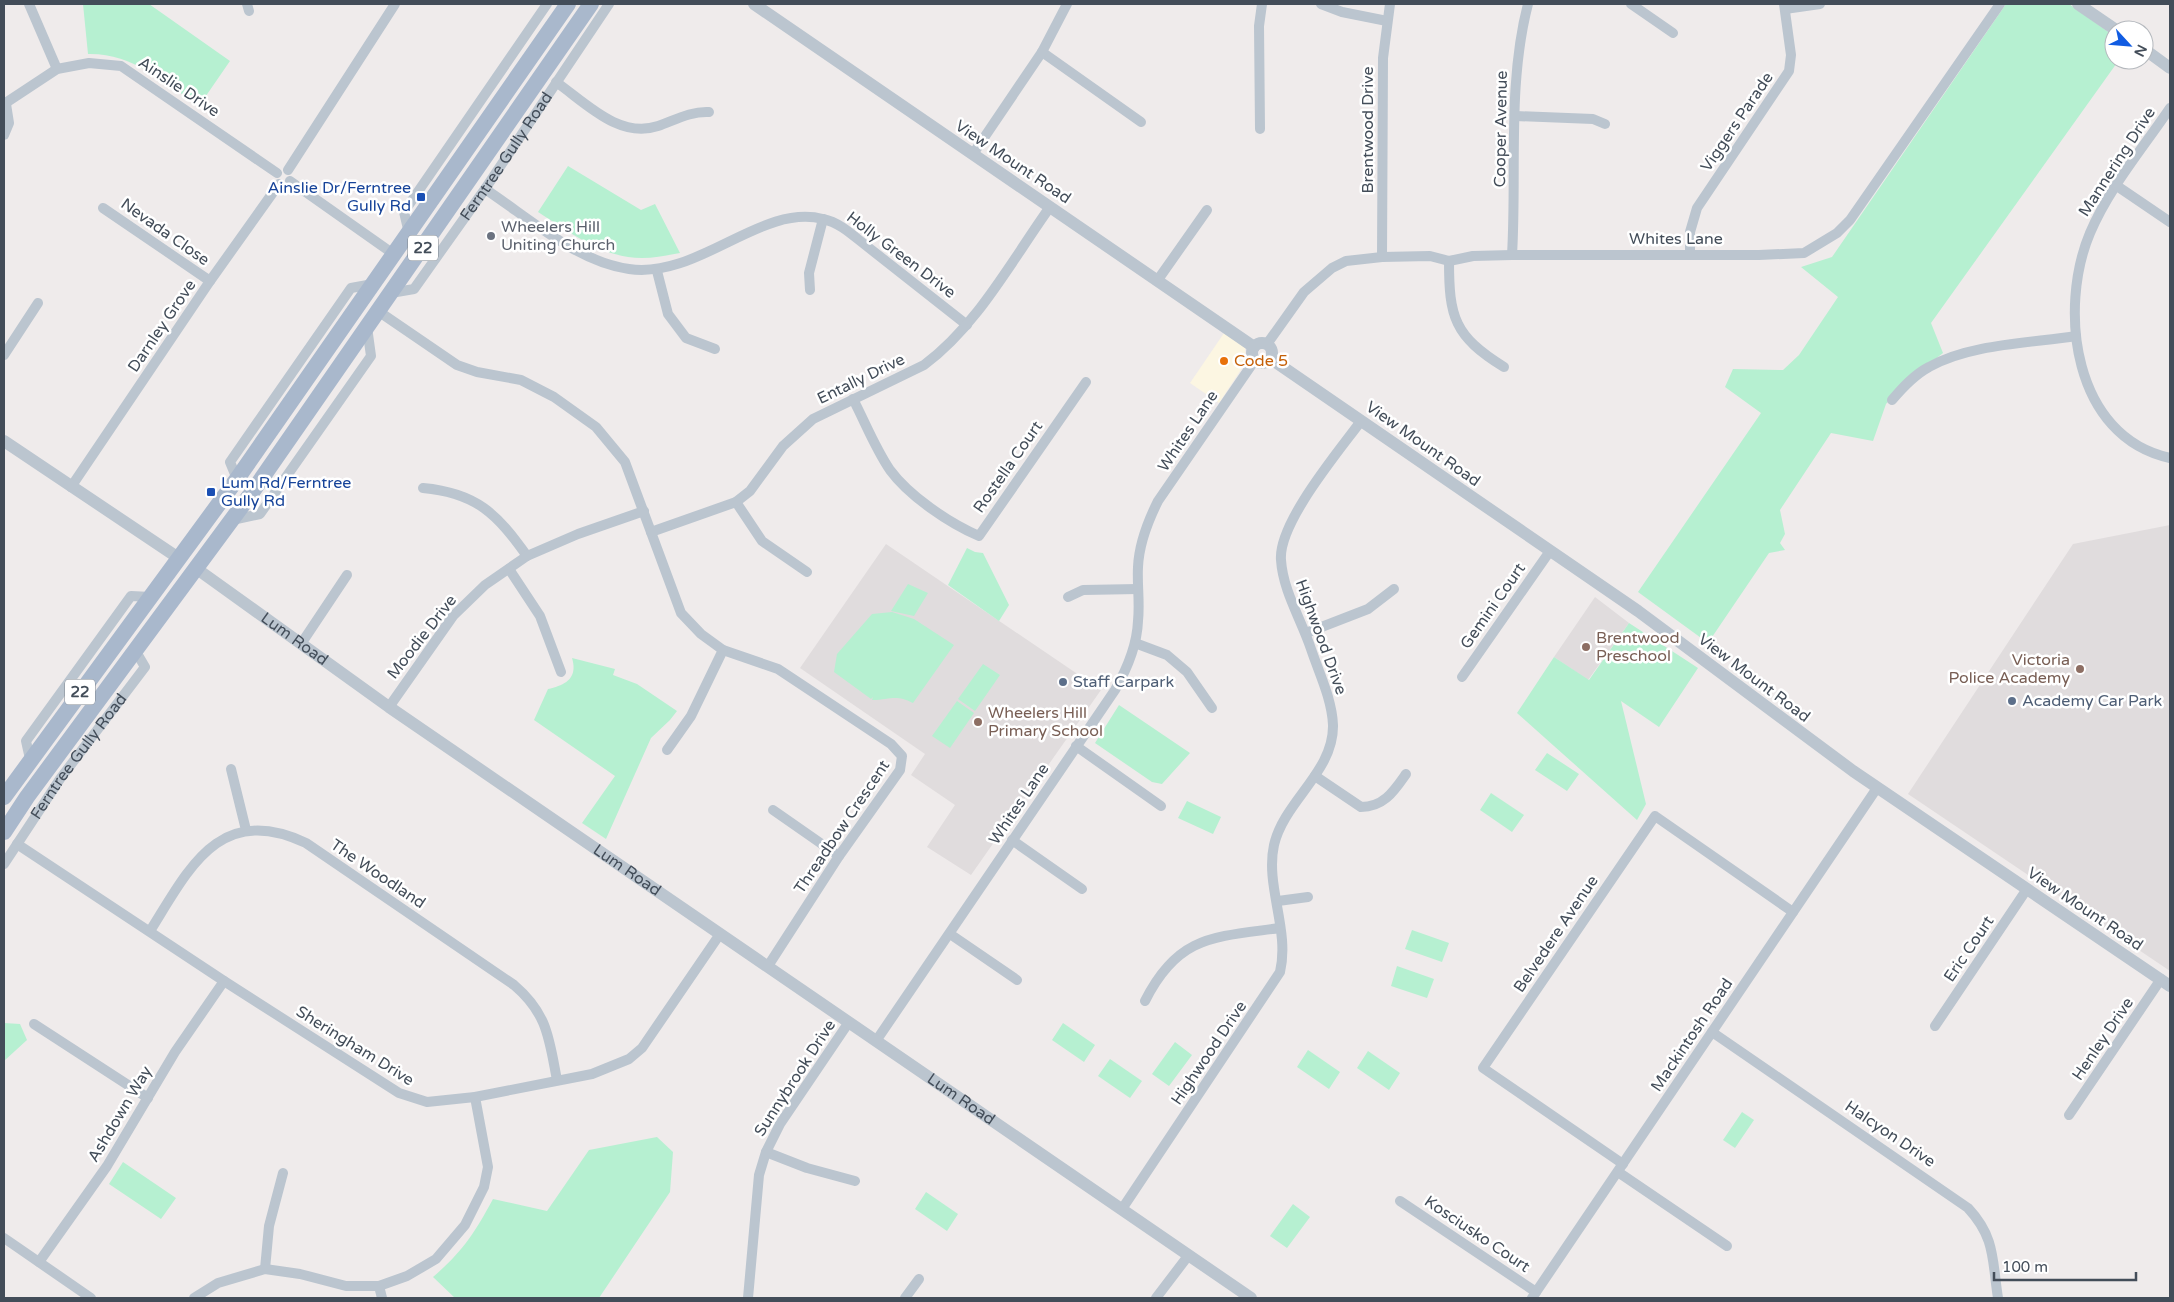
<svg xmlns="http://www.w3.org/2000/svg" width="2174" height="1302" font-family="'Varela Round',sans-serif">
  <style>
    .commercial { fill: #fcf6e2 }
    .education { fill: #e0dcdd }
    .green { fill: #b6f0d1 }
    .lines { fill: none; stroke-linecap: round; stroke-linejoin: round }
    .minor { stroke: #bbc5cf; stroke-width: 10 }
    .tertiary { stroke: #bbc5cf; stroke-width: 12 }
    .primary { stroke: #a9b8cc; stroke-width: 16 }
    .transit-dot { fill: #1a4fb4; stroke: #fff; stroke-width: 2 }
    .worship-dot { fill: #6b7280; stroke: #fff; stroke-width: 2 }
    .food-dot { fill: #e8710a; stroke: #fff; stroke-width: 2 }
    .education-dot { fill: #8d6e63; stroke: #fff; stroke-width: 2 }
    .service-dot { fill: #5c6f8a; stroke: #fff; stroke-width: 2 }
    .labels { text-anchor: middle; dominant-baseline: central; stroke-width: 5; stroke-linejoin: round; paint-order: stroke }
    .shield { fill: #fff; stroke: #7b828b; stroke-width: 1 }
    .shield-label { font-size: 15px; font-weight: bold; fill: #434d59 }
    .street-label { font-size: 16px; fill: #434d59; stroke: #fff }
    .transit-label { font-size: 16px; fill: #164399; stroke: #fff; text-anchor: end }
    .worship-label { font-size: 16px; fill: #5b616d; stroke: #fff; text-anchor: start }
    .food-label { font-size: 16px; fill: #c56008; stroke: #fff; text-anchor: start }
    .education-label { font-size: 16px; fill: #785e54; stroke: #fff; text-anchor: start }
    .service-label { font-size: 16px; fill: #4e5e75; stroke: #fff; text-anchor: start }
  </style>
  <rect width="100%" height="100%" fill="#efebeb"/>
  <!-- commercial -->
  <path class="commercial" d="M1224,333L1245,348L1246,362L1219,403L1190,383Z"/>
  <!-- education -->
  <path class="education" d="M2170,525V971L1908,794L2073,544Z
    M886,544L1101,690L971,875L927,847L955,805L911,775L925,754L800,668Z
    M1595,597L1629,623L1588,680L1554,657Z"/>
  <!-- green -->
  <path class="green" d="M83,4H149L230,61L199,106C164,82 132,53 88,54Z
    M2006,4H2069L2114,36V60H2119L1931,323L1943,353L1903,384L1886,404L1873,441L1831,433L1780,510L1785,534L1780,543L1785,550L1769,553L1708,643L1638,592L1761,413L1725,387L1733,369L1783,370L1799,355L1838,297L1801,267L1832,257Z
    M568,166L641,210L655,204L680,253C668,255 655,258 642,258C602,258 570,232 538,212Z
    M967,548L975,552L983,553L1009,605L999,621L948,585Z
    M908,584L928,593L914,616L891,611Z
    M892,612L914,619L954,645L913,703C895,694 891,700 872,700L873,697L871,699L834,672L837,654L872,614Z
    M1629,623L1698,668L1659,727L1621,701L1646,804L1637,820L1517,713L1554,657L1589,680Z
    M572,658L615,669L613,675L637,684L677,711L670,720L651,738L606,839L582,823L615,776L534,720L548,689C566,685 578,678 572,658Z
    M983,664L1000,675L975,711L958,699Z
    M957,701L974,713L950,748L932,736Z
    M1119,705L1190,753L1162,784L1152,782L1095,743Z
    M1547,753L1579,774L1567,791L1535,770Z
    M1491,793L1524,815L1512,832L1480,810Z
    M1187,801L1221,817L1213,834L1178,818Z
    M1412,930L1449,943L1442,962L1405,949Z
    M1397,966L1434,979L1427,998L1391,986Z
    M4,1023L20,1024L27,1040L4,1061Z
    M1063,1023L1095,1045L1084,1062L1052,1040Z
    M1175,1042L1192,1055L1169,1086L1152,1074Z
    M1308,1050L1340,1072L1329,1089L1297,1067Z
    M1368,1051L1400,1073L1389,1090L1357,1068Z
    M1110,1059L1142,1081L1130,1098L1098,1076Z
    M1742,1112L1754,1120L1735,1148L1723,1140Z
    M657,1137L673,1152L670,1192L599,1298H455L433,1277C463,1251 474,1234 493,1199L547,1211L589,1150Z
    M123,1162L176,1198L161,1219L109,1184Z
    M926,1192L958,1214L947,1231L915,1209Z
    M1293,1204L1310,1217L1287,1248L1270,1236Z"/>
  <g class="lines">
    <!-- minor -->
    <g class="minor">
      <path d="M29,4L57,69"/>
      <path d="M247,4L249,11"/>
      <path d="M1321,4L1342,12L1387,21"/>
      <path d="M1631,4L1673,33"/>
      <path d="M1785,9L1820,4"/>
      <path d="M1042,52L1141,122"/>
      <path d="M556,82C586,103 619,139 658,126C675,120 691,111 709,112"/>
      <path d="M4,104L57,69L89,63L121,66L277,173"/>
      <path d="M2170,108C2143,148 2109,188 2090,233C2058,309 2073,437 2170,458"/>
      <path d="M1516,116L1593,119L1605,124"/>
      <path d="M1260,129L1259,26L1262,4"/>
      <path d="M4,135L9,123L6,104"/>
      <path d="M973,154L1042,52L1067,4"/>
      <path d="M288,170L395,4"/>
      <path d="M290,181L395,255"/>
      <path d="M2117,186L2170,222"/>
      <path d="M485,189C529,218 577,262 629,269C699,279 761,203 823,219C837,222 848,231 859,240L967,325"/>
      <path d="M103,208L210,281"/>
      <path d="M409,233L404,212L547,4"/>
      <path d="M1690,254V232L1697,208L1789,71L1791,55L1784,4"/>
      <path d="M1512,255C1517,172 1507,85 1528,4"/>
      <path d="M1382,257L1383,58L1390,4"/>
      <path d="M1449,261C1449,317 1454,336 1504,367"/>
      <path d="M657,271L668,314L686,338L715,349"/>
      <path d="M1157,281L1207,210"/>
      <path d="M810,290L809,273L823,219"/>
      <path id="s1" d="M391,293L414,289L485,189L609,4"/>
      <path d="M378,311L457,365L477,372L521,380L554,397L596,427L625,462L681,613L701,634L723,650L778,669L891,744L902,756L900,770L839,856L768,966"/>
      <path d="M1267,344L1304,292L1332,268L1346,261L1382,257L1430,256L1449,261L1473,256L1512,255H1759L1804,253L1837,233L1850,220L2000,4"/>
      <path d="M4,355L38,303"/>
      <path d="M853,399C865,422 875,448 890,470C909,496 949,523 979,536L1086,382"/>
      <path d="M1892,400C1903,387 1914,375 1929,367C1969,344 2031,343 2076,336"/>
      <path d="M237,479L230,462L351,288L373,284"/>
      <path d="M71,487L210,281L279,184"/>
      <path d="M423,488C477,493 497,514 527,556"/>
      <path d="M736,502L762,541L807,572"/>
      <path d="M232,520L260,514L371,356L367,327"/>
      <path d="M651,532L736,502L750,491L783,446L813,419L924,365C977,326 1012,260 1050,207"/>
      <path d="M509,569L540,616L561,672"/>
      <path d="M1068,597L1083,590L1138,589"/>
      <path d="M1306,633L1368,609L1394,589"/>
      <path d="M1135,643L1167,655L1187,672L1212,708"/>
      <path d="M301,644L347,575"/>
      <path d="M1462,677L1550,551"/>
      <path d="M389,707L453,616L485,585L527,556L578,534L644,511"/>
      <path d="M1076,746L1161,806"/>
      <path d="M667,750L691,716L723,650"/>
      <path d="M30,759L26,741L131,596L151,597"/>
      <path d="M231,769L246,830"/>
      <path d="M1315,776L1361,807C1384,807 1394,791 1406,774"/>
      <path d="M773,810L839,856"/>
      <path d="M1012,840L1082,889"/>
      <path d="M17,844L224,981L399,1093L427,1102L475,1097L592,1074L629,1059L642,1048L720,934"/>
      <path id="s2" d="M4,864L60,779L145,667L135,650"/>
      <path d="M1278,901L1308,897"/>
      <path d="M150,931C189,869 219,802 306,843L514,985C548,1014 549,1039 557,1080"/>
      <path d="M950,934L1017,980"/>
      <path d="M1145,1001C1178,935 1214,937 1280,928"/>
      <path d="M34,1024L148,1098"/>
      <path d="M1935,1026L2027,889"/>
      <path d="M1712,1032L1968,1208C1996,1238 1992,1261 1998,1298"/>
      <path d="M876,1041L1115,690C1127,669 1137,646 1138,621C1140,603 1137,585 1138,567C1139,544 1148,521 1158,501L1255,360"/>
      <path d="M2069,1115L2161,979"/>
      <path d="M766,1152L807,1168L855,1181"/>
      <path d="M1623,1164L1483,1068L1655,816L1793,912"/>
      <path d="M1618,1172L1727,1246"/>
      <path d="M1400,1201L1536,1292"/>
      <path d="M1122,1209L1280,972C1290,930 1265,886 1274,845C1284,801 1334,772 1333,725C1332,699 1319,673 1311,649C1301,619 1283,591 1281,560C1278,523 1339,451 1361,421"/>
      <path d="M4,1238L91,1298"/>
      <path d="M39,1262L107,1166L175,1052L224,981"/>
      <path d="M265,1269L269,1226L283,1173"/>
      <path d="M379,1286L382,1298"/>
      <path d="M194,1298L218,1283L265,1269L300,1274L346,1286H379L407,1276L436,1259L465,1225L484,1187L488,1167L475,1097"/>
      <path d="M748,1298L759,1175L766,1152L780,1124L849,1022"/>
      <path d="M905,1298L919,1279"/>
      <path d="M1156,1298L1188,1256"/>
      <path d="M1532,1298L1877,788"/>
    </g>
    <!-- tertiary -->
    <g class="tertiary">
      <path d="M754,4L1254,347"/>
      <path d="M2078,4L2116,30"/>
      <path d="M2144,49L2170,68"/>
      <circle cx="1262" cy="353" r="10"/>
      <path d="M1271,359L1638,611L1853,771L2170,986"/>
      <path d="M4,441L180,559"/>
      <path id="s3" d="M197,569L389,707L1251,1298"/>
    </g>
    <!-- primary -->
    <path class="primary" d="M4,797L237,479L568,4
      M4,832L27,797L253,491L591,4"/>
  </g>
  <!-- markers -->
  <g class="transit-dot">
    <rect x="416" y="192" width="10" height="10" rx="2.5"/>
    <rect x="206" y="487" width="10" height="10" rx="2.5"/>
  </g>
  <circle class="worship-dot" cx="491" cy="236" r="5"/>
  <circle class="food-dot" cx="1224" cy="361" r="5"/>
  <g class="education-dot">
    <circle cx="1586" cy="647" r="5"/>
    <circle cx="2080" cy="669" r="5"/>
    <circle cx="978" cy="722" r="5"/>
  </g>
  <g class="service-dot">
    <circle cx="1063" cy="682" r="5"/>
    <circle cx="2012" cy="701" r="5"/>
  </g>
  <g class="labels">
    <!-- shield labels -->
    <g class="shield">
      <rect x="408" y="235.5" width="30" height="25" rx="4"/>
      <rect x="65" y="679.5" width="30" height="25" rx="4"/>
    </g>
    <g class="shield-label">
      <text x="423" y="248">22</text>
      <text x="80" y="692">22</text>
    </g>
    <!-- street labels -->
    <g class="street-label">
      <text transform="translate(179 87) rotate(34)">Ainslie Drive</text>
      <text transform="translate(1737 122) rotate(-56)">Viggers Parade</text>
      <text transform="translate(1501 129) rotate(-89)">Cooper Avenue</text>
      <text transform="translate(1368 130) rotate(-90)">Brentwood Drive</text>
      <text stroke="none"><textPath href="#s1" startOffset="185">Ferntree Gully Road</textPath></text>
      <text transform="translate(1013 162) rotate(34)">View Mount Road</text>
      <text transform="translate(2117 162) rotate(-57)">Mannering Drive</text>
      <text transform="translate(165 232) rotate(35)">Nevada Close</text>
      <text x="1676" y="239">Whites Lane</text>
      <text transform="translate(901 255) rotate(37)">Holly Green Drive</text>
      <text transform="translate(162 326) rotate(-56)">Darnley Grove</text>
      <text transform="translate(861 379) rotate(-26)">Entally Drive</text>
      <text transform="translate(1188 431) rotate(-56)">Whites Lane</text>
      <text transform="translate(1423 444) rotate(35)">View Mount Road</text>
      <text transform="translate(1008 467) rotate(-55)">Rostella Court</text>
      <text transform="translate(1493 606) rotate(-55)">Gemini Court</text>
      <text transform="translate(422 637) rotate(-52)">Moodie Drive</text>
      <text transform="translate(1321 637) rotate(70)">Highwood Drive</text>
      <text stroke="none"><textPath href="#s3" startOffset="120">Lum Road</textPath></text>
      <text transform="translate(1754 678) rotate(37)">View Mount Road</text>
      <text stroke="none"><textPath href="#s2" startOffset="131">Ferntree Gully Road</textPath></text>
      <text transform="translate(1019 804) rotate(-56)">Whites Lane</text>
      <text transform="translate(842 827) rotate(-56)">Threadbow Crescent</text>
      <text stroke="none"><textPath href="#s3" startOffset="525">Lum Road</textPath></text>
      <text transform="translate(378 874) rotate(34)">The Woodland</text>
      <text transform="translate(2085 909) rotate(34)">View Mount Road</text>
      <text transform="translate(1556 934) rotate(-56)">Belvedere Avenue</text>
      <text transform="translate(1969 949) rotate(-56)">Eric Court</text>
      <text transform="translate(1692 1035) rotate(-56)">Mackintosh Road</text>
      <text transform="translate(2103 1039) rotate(-56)">Henley Drive</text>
      <text transform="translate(355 1046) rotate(32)">Sheringham Drive</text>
      <text transform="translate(1209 1053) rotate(-56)">Highwood Drive</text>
      <text transform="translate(795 1078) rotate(-57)">Sunnybrook Drive</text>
      <text stroke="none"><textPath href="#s3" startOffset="930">Lum Road</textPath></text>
      <text transform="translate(120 1114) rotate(-59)">Ashdown Way</text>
      <text transform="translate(1890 1134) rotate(34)">Halcyon Drive</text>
      <text transform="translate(1477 1234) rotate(34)">Kosciusko Court</text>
    </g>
    <!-- transit labels -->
    <g class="transit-label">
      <text x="411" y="188">Ainslie Dr/Ferntree<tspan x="411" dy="18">Gully Rd</tspan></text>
      <text x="221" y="483" text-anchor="start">Lum Rd/Ferntree<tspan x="221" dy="18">Gully Rd</tspan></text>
    </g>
    <!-- worship labels -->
    <g class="worship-label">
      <text x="501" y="227">Wheelers Hill<tspan x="501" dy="18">Uniting Church</tspan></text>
    </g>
    <!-- food labels -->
    <g class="food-label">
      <text x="1234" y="361">Code 5</text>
    </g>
    <!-- education labels -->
    <g class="education-label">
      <text x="1596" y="638">Brentwood<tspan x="1596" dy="18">Preschool</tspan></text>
      <text x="2070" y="660" text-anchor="end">Victoria<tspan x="2070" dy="18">Police Academy</tspan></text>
      <text x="988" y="713">Wheelers Hill<tspan x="988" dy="18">Primary School</tspan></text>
    </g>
    <!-- service labels -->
    <g class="service-label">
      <text x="1073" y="682">Staff Carpark</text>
      <text x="2022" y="701">Academy Car Park</text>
    </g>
  </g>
  <!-- border -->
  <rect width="2174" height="1302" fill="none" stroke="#434d59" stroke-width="10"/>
  <!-- north arrow -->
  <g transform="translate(2129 45) rotate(116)"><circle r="24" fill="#ffffff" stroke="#b4b8bd"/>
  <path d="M0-4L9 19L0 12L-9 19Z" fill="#115ce2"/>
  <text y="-8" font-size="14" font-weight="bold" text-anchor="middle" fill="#434d59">N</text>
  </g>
  <!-- scale -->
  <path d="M1994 1272v8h142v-8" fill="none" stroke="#434d59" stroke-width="2.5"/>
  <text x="2002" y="1272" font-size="15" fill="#434d59" stroke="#ffffff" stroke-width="4" paint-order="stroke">100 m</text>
</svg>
